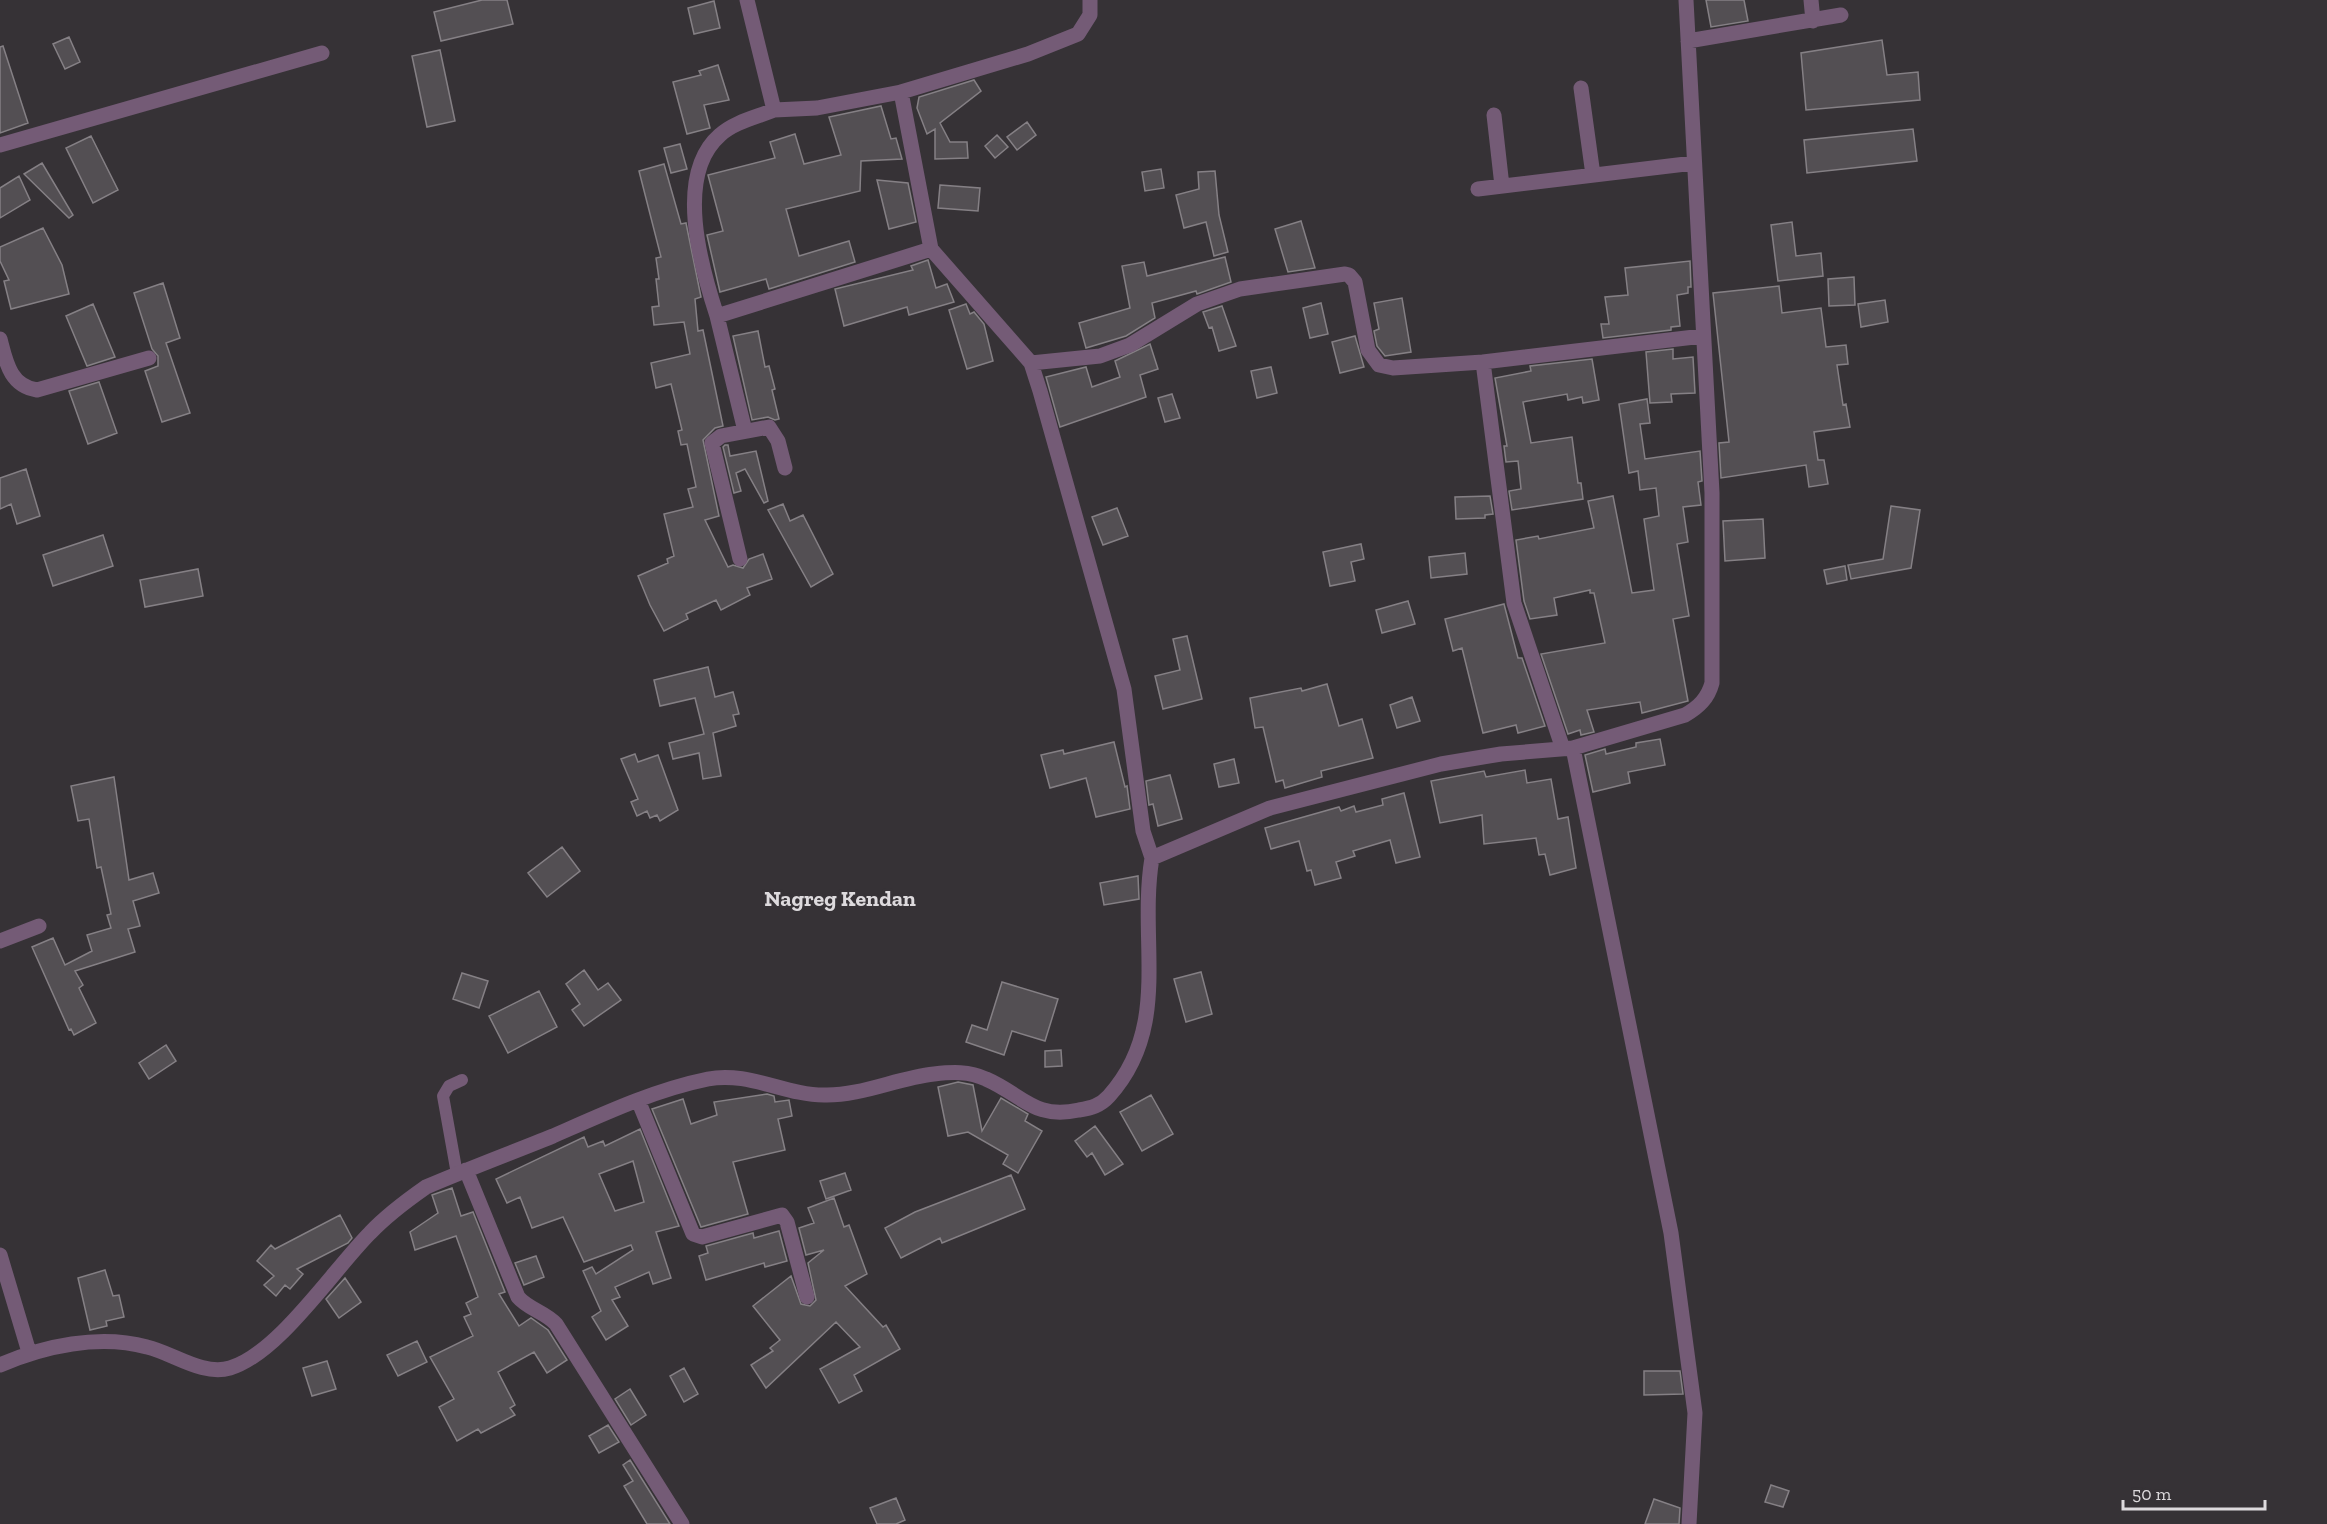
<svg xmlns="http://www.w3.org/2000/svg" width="2327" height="1524" font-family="'Zilla Slab',serif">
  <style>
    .building { fill: #534f53; stroke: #858085; stroke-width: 1.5; fill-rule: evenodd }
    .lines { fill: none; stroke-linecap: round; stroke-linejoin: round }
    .lane { stroke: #745b76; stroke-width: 12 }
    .street { stroke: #745b76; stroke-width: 15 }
    .labels { text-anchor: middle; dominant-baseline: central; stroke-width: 6; stroke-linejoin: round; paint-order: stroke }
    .quarter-label { font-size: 22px; font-weight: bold; fill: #dddadd; stroke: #363236 }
  </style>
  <rect width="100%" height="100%" fill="#363236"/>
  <!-- building -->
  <path class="building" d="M482,0H507L513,24L441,41L434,12Z
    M1706,0H1744L1748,21L1711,27Z
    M714,1L720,28L694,34L688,8Z
    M69,37L80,62L65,69L53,44Z
    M1882,40L1887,75L1918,72L1920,100L1806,110L1801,53Z
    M3,46L28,123L0,133V47Z
    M440,50L455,121L427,127L412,56Z
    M718,65L729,100L704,105L710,128L687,134L673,82L701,75L699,71Z
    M974,80L981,91L940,123L950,142H967L968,158L935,159V129L927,134L917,108L919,97Z
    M881,106L891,139L896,138L902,159L861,161L860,191L786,209L799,256L849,241L855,262L769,289L766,279L720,292L707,235L723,231L708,175L775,158L770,142L795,134L804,164L841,155L829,117Z
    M1027,122L1036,135L1017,150L1007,137Z
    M1913,129L1917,161L1807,173L1804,140Z
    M997,135L1008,147L995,158L985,146Z
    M91,136L118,190L93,203L66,148Z
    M680,144L687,169L671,173L664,148Z
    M42,163L73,215L69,218L24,174Z
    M664,164L681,224L686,223L701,297L695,299L698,331L703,330L723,426L715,428L703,440L719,516L705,520L728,567L733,565L743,568L749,559L763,554L772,579L747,588L750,595L721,610L716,600L686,614L688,619L664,631L650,605L638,576L668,563L667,559L674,556L664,514L693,507L688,489L696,487L687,444L681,445L678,431L682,430L671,384L656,388L651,363L690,354L684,322L654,325L652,307L659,306L656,279H659L656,258L661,257L639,171Z
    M1161,169L1164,188L1145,191L1142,172Z
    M1215,171L1219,215L1228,252L1214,256L1206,222L1184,228L1176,195L1199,189L1198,172Z
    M19,176L30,200L0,218V188Z
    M877,180L908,183L916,222L889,229Z
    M940,185L980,188L978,211L938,208Z
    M1301,221L1315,268L1288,272L1275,229Z
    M1792,222L1796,256L1821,253L1823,276L1778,281L1771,225Z
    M43,228L62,265L69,294L11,309L4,281L9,280L0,261V247Z
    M1225,257L1231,282L1197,294L1196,291L1152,303L1155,318L1126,336L1086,348L1079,323L1130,308L1122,266L1144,262L1147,276Z
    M928,260L936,288L947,284L954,302L909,315L907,307L844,326L835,289L913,270L911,266Z
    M1690,261L1691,287H1688V293L1677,295L1680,326L1671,327V330L1603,338L1601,324H1609L1605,297L1628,295L1625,268Z
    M1854,277L1855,305L1829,306L1828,279Z
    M163,283L180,338L166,343L190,413L162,422L145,371L158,366V356L152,349L134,293Z
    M1779,286L1782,313L1821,308L1826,347L1846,345L1848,364L1837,365L1843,405L1846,404L1850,427L1814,432L1818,460H1824L1828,484L1809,487L1806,465L1721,478L1719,443L1729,442L1713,293Z
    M1402,298L1411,352L1385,356L1377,346L1374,331L1379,329L1374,303Z
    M1885,300L1888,322L1861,327L1858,304Z
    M1321,303L1328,334L1310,338L1303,308Z
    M93,304L115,357L87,366L66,316Z
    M966,304L970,314L974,312L984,324L993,361L967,369L949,310Z
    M1222,306L1236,346L1219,351L1212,327L1209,328L1203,312Z
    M758,331L765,367L769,366L775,389L772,390L779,419L775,420L768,417L752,420L733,336Z
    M1355,336L1364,367L1340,373L1332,342Z
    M1150,344L1158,369L1140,375L1146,397L1060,427L1046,377L1086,367L1092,387L1120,377L1115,361Z
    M1673,349V359L1693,357L1695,393L1671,394L1672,402L1650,403L1646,352Z
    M1592,359L1599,400L1583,403L1582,397L1568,400L1567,394L1523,402L1531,443L1572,437L1578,483H1581L1583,499L1512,510L1509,491L1521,489L1518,461L1506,462L1504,446H1507L1495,378L1531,371L1530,366Z
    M1271,367L1277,393L1257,398L1251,371Z
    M99,382L117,433L88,444L69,391Z
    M1172,394L1180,418L1165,422L1158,398Z
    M1647,399L1650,423L1640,424L1645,459L1700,451L1702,481L1698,482L1701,505L1683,507L1688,542L1677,544L1689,616L1673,619L1688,701L1642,713L1640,702L1587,710L1594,732L1581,735L1580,730L1568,734L1541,654L1605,643L1594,593H1590V590L1554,598L1557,615L1530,619L1524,601L1516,540L1538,536L1539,539L1594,528L1588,501L1613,496L1632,593L1654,590L1644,519L1659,516L1656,488L1640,490L1638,471L1629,473L1619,404Z
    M725,445H728L730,456L756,451L768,501L764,503L745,469L736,473L741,491L734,493L723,447Z
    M26,469L40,516L17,524L11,504L0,509V478Z
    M1490,496L1493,514L1485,515V518L1456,519L1455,497Z
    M783,504L790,521L803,515L833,574L811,587L768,510Z
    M1891,506L1920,510L1911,568L1851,579L1848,565L1883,559Z
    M1117,508L1128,536L1103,545L1092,517Z
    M1763,519L1765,558L1725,561L1723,521Z
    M103,535L113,566L53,586L43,555Z
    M1361,544L1364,559L1351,562L1355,581L1330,586L1323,552Z
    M1465,553L1467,574L1431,578L1429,557Z
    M1845,566L1847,580L1827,584L1824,570Z
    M198,569L203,596L145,607L140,580Z
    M1408,601L1415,624L1382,633L1376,610Z
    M1504,604L1518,658H1522L1545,726L1518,733L1516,725L1483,733L1462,648L1453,651L1445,619Z
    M1187,636L1202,699L1163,709L1155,676L1180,670L1173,639Z
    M708,667L715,697L733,692L739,714L733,715L736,726L713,733L721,776L703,779L699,753L673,759L669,743L704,734L695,698L660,706L654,680Z
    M1327,684L1339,726L1362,719L1373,758L1321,771L1322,777L1285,788L1283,780L1276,782L1263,727L1255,728L1250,698L1301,688L1302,691Z
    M1412,697L1420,721L1397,728L1390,705Z
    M1660,739L1665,765L1628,772L1630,783L1593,792L1585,755L1605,749L1606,754L1636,747V743Z
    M1114,742L1125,787L1127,786L1130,809L1096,817L1086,778L1050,788L1041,755L1063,750L1064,754Z
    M635,754L638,762L658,755L678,810L660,821L657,815L650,818L647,811L637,816L631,802L638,799L621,759Z
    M1234,759L1239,783L1219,787L1214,764Z
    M1525,770L1527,783L1551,779L1558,819L1568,817L1576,868L1550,875L1545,854L1539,855L1536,838L1484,844L1482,815L1440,823L1431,781L1484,771L1486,777Z
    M1170,775L1182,819L1158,826L1153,804L1149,805L1146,781Z
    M114,777L129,880L153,873L159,893L133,901L140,926L128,929L135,952L75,971L83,985L79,988L96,1023L74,1035L71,1029L69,1030L32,947L53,938L65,965L92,951L87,935L111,928L107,915L111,914L101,867L97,868L89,819L78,821L71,786Z
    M1404,793L1420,857L1396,863L1390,840L1353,851L1355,856L1336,862L1341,878L1315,885L1311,870L1307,871L1299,841L1271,849L1265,828L1339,807L1341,811L1354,806L1356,812L1383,805L1382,799Z
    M562,847L580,871L547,897L528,873Z
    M1138,876L1139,899L1104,905L1100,883Z
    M584,970L598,990L608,983L621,1000L584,1026L572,1010L580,1004L566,984Z
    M1201,972L1212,1014L1186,1022L1174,979Z
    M462,973L488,981L479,1008L453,999Z
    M1002,982L1058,999L1045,1041L1012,1031L1004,1055L966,1042L972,1025L987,1030Z
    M539,991L557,1027L508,1053L489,1016Z
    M166,1045L176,1061L149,1079L139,1063Z
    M1061,1050L1062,1066L1045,1067V1051Z
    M958,1082L973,1085L982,1131L1001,1098L1028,1114L1025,1121L1042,1131L1018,1173L1003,1164L1008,1155L968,1132L948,1136L938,1087Z
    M767,1094L774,1096L775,1102L789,1100L792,1116L778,1119L785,1150L733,1162L748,1214L701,1227L652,1109L683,1099L691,1124L717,1115L714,1102Z
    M1151,1095L1173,1134L1142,1151L1120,1112Z
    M1095,1126L1123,1164L1105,1175L1092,1153L1087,1157L1075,1141Z
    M640,1129L679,1226L656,1232L671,1278L653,1284L649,1272L615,1287L620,1297L612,1300L628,1326L606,1340L592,1317L601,1311L583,1271L592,1267L596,1274L633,1250L631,1245L584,1262L563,1217L532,1228L520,1197L507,1203L496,1179L584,1137L588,1147L603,1141L605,1146ZM633,1161L644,1202L615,1211L599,1174Z
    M845,1173L851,1190L826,1199L820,1181Z
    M1011,1175L1025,1209L942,1243L940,1238L901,1258L885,1228L915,1212Z
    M452,1188L461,1216L473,1212L505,1292L499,1294L519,1326L531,1318L541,1325L548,1330L567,1360L547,1373L534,1352L498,1372L515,1405L510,1408L515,1415L481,1433L478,1429L457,1441L439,1407L454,1399L430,1357L473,1336L464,1317L471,1314L466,1303L478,1297L456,1236L415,1250L410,1232L438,1213L432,1195Z
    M834,1198L844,1227L849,1225L867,1274L845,1286L883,1327L886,1325L900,1349L854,1375L862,1391L839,1403L820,1369L860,1347L836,1322L766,1388L751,1365L773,1351L770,1348L780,1340L753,1306L791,1276L801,1304L810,1306L816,1300L808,1263L824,1250L806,1255L799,1228L814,1223L808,1208Z
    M340,1215L352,1238L348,1243L297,1269L303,1274L290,1289L285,1285L276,1296L264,1285L274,1276L257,1261L271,1245L275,1249Z
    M779,1231L787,1261L765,1267L764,1263L706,1280L699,1256L708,1253L706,1246L753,1233L754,1238Z
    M536,1256L544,1277L524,1285L515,1263Z
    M105,1270L113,1296L119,1295L124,1317L106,1321L107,1326L90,1330L78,1278Z
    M345,1278L361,1302L339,1318L326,1299Z
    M417,1341L427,1362L398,1376L387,1355Z
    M327,1361L336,1389L312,1396L303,1368Z
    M684,1368L698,1394L684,1402L670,1376Z
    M1644,1371H1680L1683,1394L1644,1395Z
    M630,1389L646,1415L631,1425L615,1399Z
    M608,1425L619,1442L599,1453L589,1436Z
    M630,1460L670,1524H647L624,1486L633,1481L623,1465Z
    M1771,1485L1789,1491L1783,1507L1765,1502Z
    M896,1498L905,1520L896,1524H877L870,1508Z
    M1654,1499L1680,1508L1679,1524H1645Z"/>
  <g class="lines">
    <!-- lane -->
    <path class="lane" d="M457,1174L443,1096L449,1086L462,1080"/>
    <!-- street -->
    <path class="street" d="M747,0L774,110L817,108L901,92L931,249L1031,363L1040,391L1124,689L1143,831L1152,858
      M1686,0L1712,493V683C1708,698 1699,707 1685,715L1573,748L1671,1233L1695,1413L1689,1524
      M1811,0L1813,21
      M1688,41L1841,15
      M1581,88L1593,175
      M901,92L1028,54L1078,34L1090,15V0
      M774,110C757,117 734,122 720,135C674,175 701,267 717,316L931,249
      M1494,115L1502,186
      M0,145L322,53
      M1478,189L1694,163
      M717,316L745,431
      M0,339C6,362 10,386 37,390L149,358
      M1483,362L1514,603L1563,749
      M1031,363L1100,356L1130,345L1197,304L1240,289L1345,274L1349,275L1355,282L1368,350L1379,365L1393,368L1483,362L1703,336
      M740,559L712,443L721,436L769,427L778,441L785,468
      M0,941L39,926
      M638,1100L693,1234L702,1237L782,1215L787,1222L807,1297
      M466,1170L518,1297C528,1309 545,1312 556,1324L682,1524
      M0,1255L29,1352
      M0,1365C44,1346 99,1334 147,1347C173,1353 202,1376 230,1368C278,1354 334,1269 370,1233C387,1215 406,1201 426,1187C468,1169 511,1153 553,1136C603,1114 654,1090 708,1079C748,1071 785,1095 824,1095C861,1096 897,1078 934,1074C952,1072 969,1071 986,1079C1023,1095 1034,1120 1079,1110C1091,1108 1100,1106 1109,1096C1172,1026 1138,942 1152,858L1270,808L1441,764L1501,754L1573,748"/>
  </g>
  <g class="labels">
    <!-- quarter labels -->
    <g class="quarter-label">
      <text x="840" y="898">Nagreg Kendan</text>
    </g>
  </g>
  <!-- scale -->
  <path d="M2123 1500v9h142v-9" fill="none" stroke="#dddadd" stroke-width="3"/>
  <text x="2132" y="1500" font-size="18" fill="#dddadd" stroke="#363236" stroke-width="4.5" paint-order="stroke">50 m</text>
</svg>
